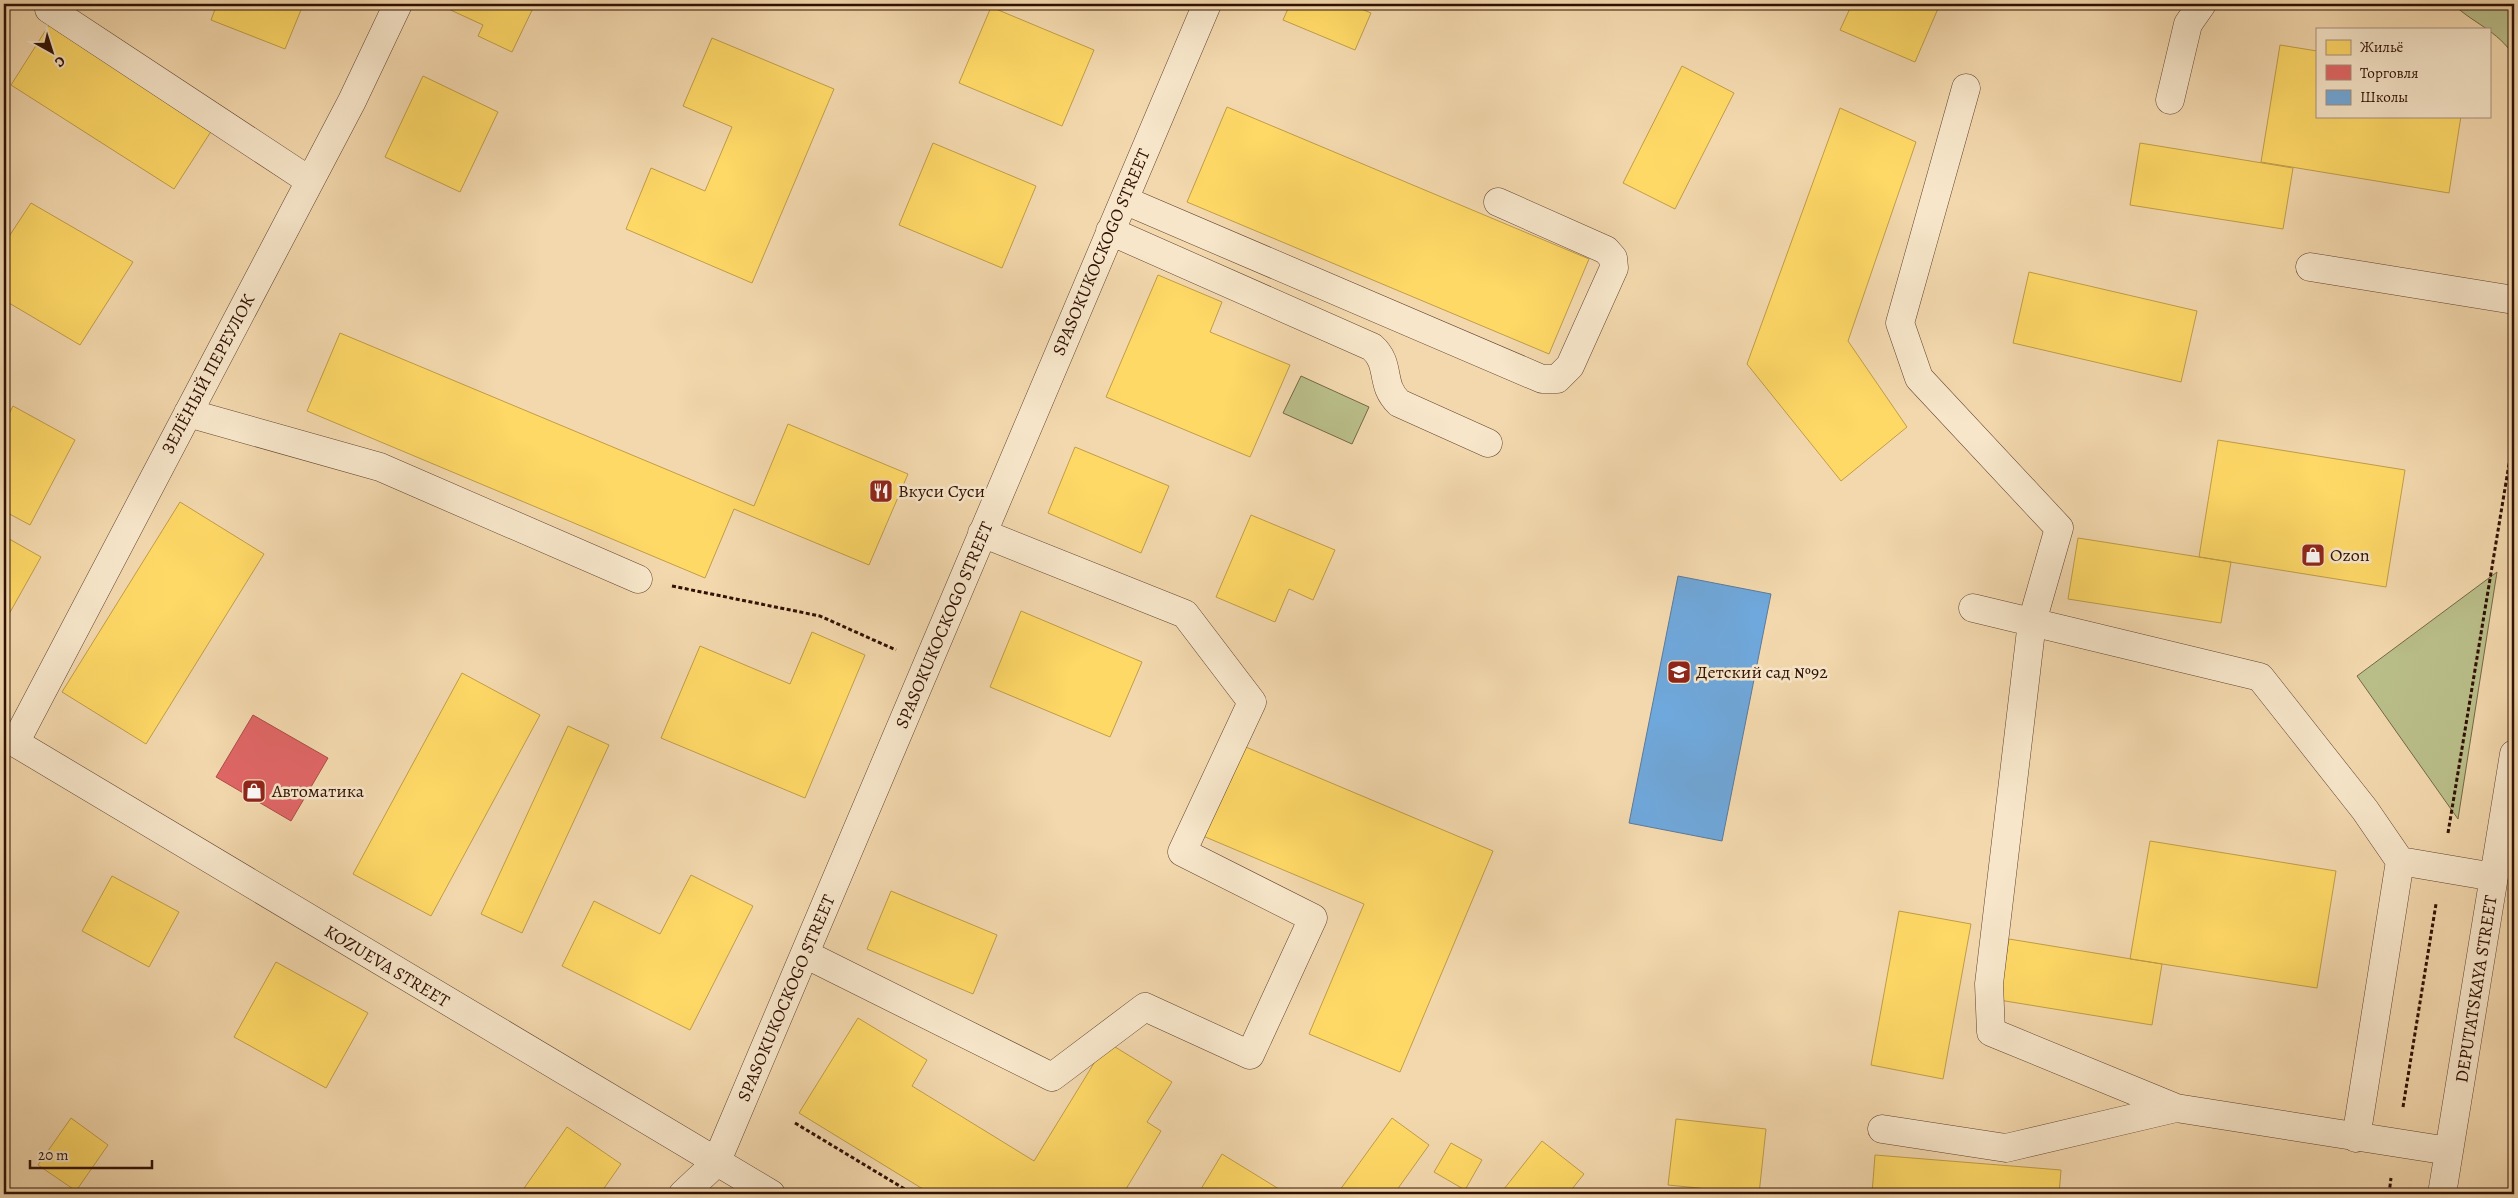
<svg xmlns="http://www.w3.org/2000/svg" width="2518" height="1198" font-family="Alegreya,serif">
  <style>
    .green { fill: #babf8a; stroke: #756846 }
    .homes { fill: #ffd966; stroke: #c19d48 }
    .shops { fill: #e06666; stroke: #ab4c48 }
    .schools { fill: #6fa8dc; stroke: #5c7a9b }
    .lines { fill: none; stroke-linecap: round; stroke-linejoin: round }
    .minor-casing { stroke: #61422e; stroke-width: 29 }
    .path { stroke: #301003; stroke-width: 3; stroke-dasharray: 4 2.5; stroke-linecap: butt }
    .minor { stroke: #f7e6ca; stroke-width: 28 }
    .labels { text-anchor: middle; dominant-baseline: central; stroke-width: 5; stroke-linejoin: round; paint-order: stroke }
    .street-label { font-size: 18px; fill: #301003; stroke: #f7e6ca }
    .poi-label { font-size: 18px; fill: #301003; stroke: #f7e6ca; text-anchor: start }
  </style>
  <rect width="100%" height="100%" fill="#f3d8ad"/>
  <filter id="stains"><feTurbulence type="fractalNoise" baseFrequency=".004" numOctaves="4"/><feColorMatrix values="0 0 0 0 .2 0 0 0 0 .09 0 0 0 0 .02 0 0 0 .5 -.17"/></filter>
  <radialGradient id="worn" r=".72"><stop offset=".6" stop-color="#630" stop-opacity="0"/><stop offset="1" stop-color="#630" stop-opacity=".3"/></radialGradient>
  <!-- green -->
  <path class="green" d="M2453,4H2514V56C2497,30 2474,24 2453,4Z
    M1301,376L1369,407L1352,444L1283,413Z
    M2497,572L2458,819L2357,676Z"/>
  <!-- homes -->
  <path class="homes" d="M217,4H299L303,5L285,49L211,20Z
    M443,4H535L512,52L478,36L483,25L442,6Z
    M1290,4H1349L1371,13L1355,50L1283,20Z
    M1852,4H1940L1915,62L1840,30Z
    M991,7L1094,50L1062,126L959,83Z
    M49,25L212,130L174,189L11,85Z
    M712,38L834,89L752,283L626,229L651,168L705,191L732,127L683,106Z
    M2280,45L2317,51V116H2461L2449,193L2261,162Z
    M1682,66L1734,93L1675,209L1623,183Z
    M423,76L498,112L460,192L385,157Z
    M1227,107L1589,259L1549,354L1187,202Z
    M1840,108L1916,142L1848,341L1907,427L1841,481L1747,364Z
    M933,143L1036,186L1002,268L899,225Z
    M2140,143L2293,168L2283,229L2130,205Z
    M31,203L133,262L80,345L4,300V244Z
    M2029,272L2197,311L2181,382L2013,343Z
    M1158,275L1222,302L1210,332L1290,365L1250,457L1106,397Z
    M340,333L754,506L788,424L908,474L869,565L734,509L705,578L307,411Z
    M13,406L75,440L30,525L4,511V424Z
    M2218,440L2405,470L2386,587L2199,557Z
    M1075,447L1169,486L1141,553L1048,513Z
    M180,502L264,554L146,744L62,692Z
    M1251,515L1335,550L1313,600L1289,589L1275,622L1216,597Z
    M4,536L41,557L4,623Z
    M2078,538L2231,562L2221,623L2068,599Z
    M1021,611L1142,662L1110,737L990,687Z
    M812,632L865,655L805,798L661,738L700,646L790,684Z
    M462,673L540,715L431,916L353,874Z
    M568,726L609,745L522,933L481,914Z
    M1241,745L1493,851L1400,1072L1309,1034L1364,904L1203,836Z
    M2150,841L2336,871L2317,988L2130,959Z
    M691,875L753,906L690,1030L562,966L594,901L660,934Z
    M112,876L179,912L149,967L82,931Z
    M891,891L997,935L973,994L867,949Z
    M1899,911L1971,924L1943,1079L1871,1065Z
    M2009,939L2162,964L2152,1025L1999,1000Z
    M276,962L368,1013L326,1088L234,1037Z
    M858,1018L927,1060L912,1086L1034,1161L1107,1042L1172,1082L1147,1122L1161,1131L1123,1194H931L799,1113Z
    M71,1118L108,1145L76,1191L38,1165Z
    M1392,1118L1429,1145L1394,1194H1337Z
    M1676,1119L1766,1129L1759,1194L1668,1185Z
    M567,1127L621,1164L600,1194H520Z
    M1542,1141L1584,1174L1568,1194H1500Z
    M1451,1143L1482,1160L1465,1190L1434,1172Z
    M1222,1154L1287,1194H1198Z
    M1875,1155L2061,1170L2059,1194H1872Z"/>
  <!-- shops -->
  <path class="shops" d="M253,715L328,758L291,821L216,777Z"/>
  <!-- schools -->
  <path class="schools" d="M1678,576L1771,594L1722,841L1629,823Z"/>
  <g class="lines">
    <!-- minor casing -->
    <g class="minor-casing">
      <path id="minor" d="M49,9L310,181
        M1966,88L1900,323L1919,378L2059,528L2032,622L1989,984L1991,1032L2176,1108
        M2170,100L2188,24L2202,4
        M1124,200L1542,379H1557L1570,366L1614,268L1613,258L1606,250L1498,202
        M1110,231L1372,347C1392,365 1379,384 1399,403L1488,443
        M2310,267L2514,300
        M188,413L380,467L638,579
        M1973,608L2260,677L2365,810L2400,861L2494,877
        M4,736L771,1194
        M15,743L352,101L398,4
        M805,954L1052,1077L1145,1007L1250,1055L1313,918L1182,852L1252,702L1185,614L982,533
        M1882,1129L2006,1148L2176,1108L2449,1151
        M2356,1138L2400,861
        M683,1194L716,1163L1207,4
        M2442,1194L2514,754"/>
    </g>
    <!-- path -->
    <path class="path" d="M672,586L820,616L896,650
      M2448,833L2514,434
      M2403,1107L2436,904
      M795,1123L913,1194
      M2389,1194L2391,1178"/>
    <!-- minor -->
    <use href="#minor" class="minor"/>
  </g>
  <!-- icons -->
  <defs>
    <g id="restaurant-square" transform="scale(1.25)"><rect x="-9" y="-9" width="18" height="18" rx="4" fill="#8f2418" stroke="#f7e6ca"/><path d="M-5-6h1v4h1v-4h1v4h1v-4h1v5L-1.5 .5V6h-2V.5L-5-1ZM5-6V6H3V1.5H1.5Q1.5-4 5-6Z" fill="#fff"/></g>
    <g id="shop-square" transform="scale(1.25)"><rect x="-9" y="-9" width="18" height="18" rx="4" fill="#8f2418" stroke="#f7e6ca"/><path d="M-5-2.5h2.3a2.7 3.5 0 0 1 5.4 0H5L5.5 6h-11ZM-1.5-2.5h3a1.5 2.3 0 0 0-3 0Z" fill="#fff"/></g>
    <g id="school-square" transform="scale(1.25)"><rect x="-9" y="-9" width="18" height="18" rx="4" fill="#8f2418" stroke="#f7e6ca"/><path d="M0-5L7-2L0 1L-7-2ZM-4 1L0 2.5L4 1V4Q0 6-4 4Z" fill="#fff"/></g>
  </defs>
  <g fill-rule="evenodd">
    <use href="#restaurant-square" x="881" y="491"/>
    <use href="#shop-square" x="2313" y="555"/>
    <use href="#school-square" x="1679" y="672"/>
    <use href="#shop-square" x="254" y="791"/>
  </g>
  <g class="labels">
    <!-- street labels -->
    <g class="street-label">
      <text transform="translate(1101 252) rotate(-67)">SPASOKUKOСKOGO STREET</text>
      <text transform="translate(208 374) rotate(-62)">ЗЕЛЁНЫЙ ПЕРЕУЛОК</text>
      <text transform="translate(944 625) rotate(-67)">SPASOKUKOСKOGO STREET</text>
      <text transform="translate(387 966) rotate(31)">KOZUEVA STREET</text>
      <text transform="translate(2476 989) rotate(-81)">DEPUTATSKAYA STREET</text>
      <text transform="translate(786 998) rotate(-67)">SPASOKUKOСKOGO STREET</text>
    </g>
    <!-- poi labels -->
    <g class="poi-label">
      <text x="898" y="491">Вкуси Суси</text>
      <text x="2330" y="555">Ozon</text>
      <text x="1696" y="672">Детский сад №92</text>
      <text x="272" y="791">Автоматика</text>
    </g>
  </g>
  <!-- margin -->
  <rect width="2518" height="1198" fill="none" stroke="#f3d8ad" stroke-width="20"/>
  <rect x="5" y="5" width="2508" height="1188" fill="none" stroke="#301003" stroke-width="2.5"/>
  <rect x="10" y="10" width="2498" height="1178" fill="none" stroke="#301003"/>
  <!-- legend -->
  <rect x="2316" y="28" width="175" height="90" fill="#f7e6ca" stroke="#a7907a"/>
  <rect x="2326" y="40" width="25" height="15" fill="#ffd966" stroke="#a7907a"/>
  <text x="2360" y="52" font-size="15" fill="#301003">Жильё</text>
  <rect x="2326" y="65" width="25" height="15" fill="#e06666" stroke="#a7907a"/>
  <text x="2360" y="78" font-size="15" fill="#301003">Торговля</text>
  <rect x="2326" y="90" width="25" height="15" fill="#6fa8dc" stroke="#a7907a"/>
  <text x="2360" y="102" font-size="15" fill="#301003">Школы</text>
  <!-- north arrow -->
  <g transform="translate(52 52) rotate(141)" stroke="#f7e6ca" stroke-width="4" paint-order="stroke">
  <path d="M0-4L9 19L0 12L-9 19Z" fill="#301003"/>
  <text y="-8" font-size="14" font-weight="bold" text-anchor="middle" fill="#301003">С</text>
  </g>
  <!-- scale -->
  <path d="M30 1160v8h122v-8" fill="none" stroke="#301003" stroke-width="2.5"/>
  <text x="38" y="1160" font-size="15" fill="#301003" stroke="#f7e6ca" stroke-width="4" paint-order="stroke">20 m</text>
  <rect width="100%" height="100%" filter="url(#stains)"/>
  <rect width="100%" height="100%" fill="url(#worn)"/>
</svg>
